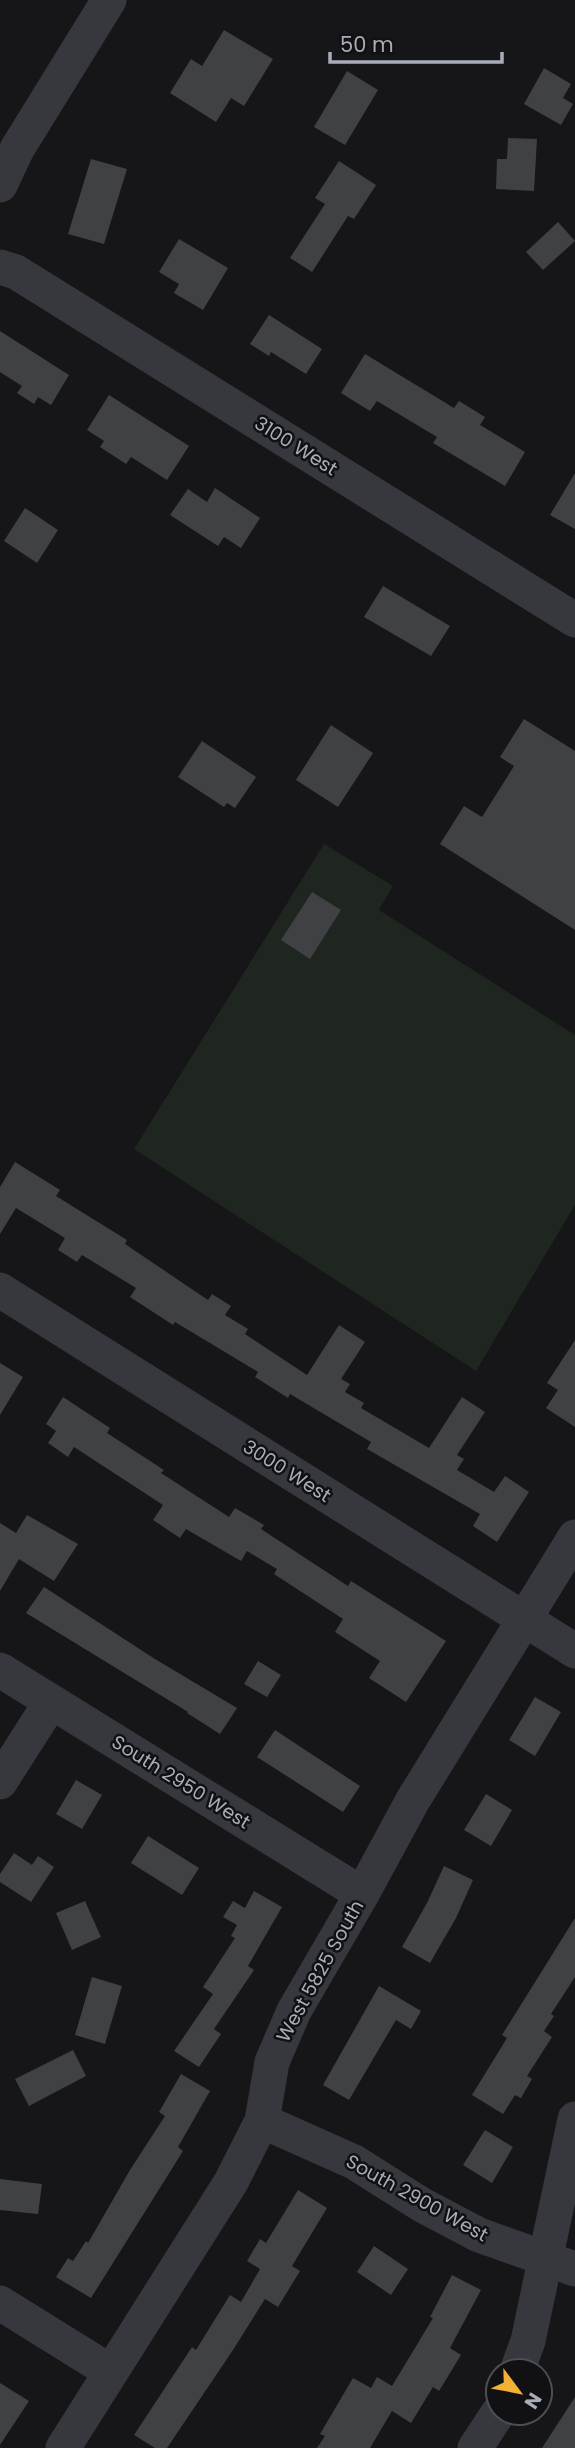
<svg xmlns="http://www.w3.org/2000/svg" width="575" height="2448" font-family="Poppins,sans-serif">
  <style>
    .green { fill: #1e261f }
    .building { fill: #404145 }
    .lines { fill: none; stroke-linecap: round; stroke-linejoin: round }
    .minor { stroke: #37383d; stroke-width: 35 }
    .labels { text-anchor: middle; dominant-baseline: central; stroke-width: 5; stroke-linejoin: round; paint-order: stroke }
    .street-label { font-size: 19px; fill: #a8adb8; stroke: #111113 }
  </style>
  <rect width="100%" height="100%" fill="#161618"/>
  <!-- green -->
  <path class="green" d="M324,844L393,886L379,910L575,1035V1205L476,1371L134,1149Z"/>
  <!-- building -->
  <path class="building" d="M224,30L273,59L244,106L231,98L216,122L170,93L191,59L202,66Z
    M544,68L571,84L563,98L573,104L561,125L524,104Z
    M347,71L378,90L345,145L314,127Z
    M508,138L537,139L534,191L496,189L497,159H507Z
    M91,159L127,169L104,244L68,234Z
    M339,161L376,185L354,219L348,216L312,272L290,258L325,204L315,198Z
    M558,222L575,241L543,270L526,252Z
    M179,239L228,268L203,310L174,293L179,284L159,272Z
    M269,315L322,349L306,374L271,352L269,356L250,344Z
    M0,331L69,375L51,405L38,397L34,404L17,393L22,386L0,372Z
    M365,354L454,408L459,401L485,417L480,425L525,452L505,486L433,443L437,437L377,401L370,411L341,393Z
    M109,395L189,446L167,480L131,457L126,464L100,447L104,441L87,430Z
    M575,473V529L550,515Z
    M215,488L260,518L241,548L224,537L218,546L170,515L188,489L207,502Z
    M25,508L58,530L37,563L4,541Z
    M383,586L450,626L431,656L364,617Z
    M524,719L575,751V930L440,844L464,806L482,817L514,766L500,757Z
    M331,725L373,753L338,807L296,780Z
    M202,741L256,777L235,808L227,803L224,807L178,777Z
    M312,892L341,910L310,959L281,940Z
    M15,1162L60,1190L56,1196L127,1240L125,1244L208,1300L212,1294L231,1306L225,1315L248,1329L245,1334L307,1375L339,1325L365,1342L341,1379L350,1384L345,1392L364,1403L361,1408L429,1448L462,1397L485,1412L457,1455L464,1459L457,1470L494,1492L505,1476L529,1492L497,1542L473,1526L480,1514L367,1449L371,1442L290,1394L288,1398L255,1377L258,1372L175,1322L173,1325L130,1297L136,1288L82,1255L77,1262L58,1250L65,1238L16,1208L0,1234V1187Z
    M575,1340V1427L546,1408L558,1390L547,1383Z
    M0,1363L23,1377L0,1415Z
    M63,1397L110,1428L107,1433L164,1470L161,1473L229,1517L235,1508L264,1525L261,1529L348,1586L351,1581L446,1641L406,1702L369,1678L380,1661L335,1632L343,1619L274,1574L277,1569L247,1551L241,1561L186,1529L180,1538L153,1520L163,1505L74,1447L68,1457L48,1443L56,1431L46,1424Z
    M27,1515L78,1544L54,1581L19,1559L0,1591V1523L16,1533Z
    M44,1587L155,1659L237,1708L220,1734L187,1713L188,1712L26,1613Z
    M258,1661L281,1675L267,1697L244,1684Z
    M535,1697L561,1712L535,1756L509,1740Z
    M275,1730L360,1786L343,1812L257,1757Z
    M76,1780L102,1795L82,1829L56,1814Z
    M486,1794L512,1810L491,1846L464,1830Z
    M148,1836L199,1868L182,1895L131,1863Z
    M14,1853L32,1865L38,1856L54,1867L31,1902L0,1882V1874Z
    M444,1866L473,1880L456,1918L430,1963L402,1947L427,1903Z
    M254,1891L282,1907L248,1966L254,1970L214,2029L221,2034L199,2067L174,2051L213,1994L203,1987L235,1938L231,1936L237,1925L223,1917L233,1901L245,1908Z
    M85,1901L101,1937L72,1950L56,1913Z
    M575,1918V1977L551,2014L554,2016L544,2031L552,2037L527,2076L532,2079L521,2098L515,2095L503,2114L472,2095L507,2038L502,2035Z
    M92,1977L122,1986L105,2044L75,2035Z
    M379,1986L421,2011L411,2029L396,2020L349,2100L323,2085Z
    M73,2050L86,2076L29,2106L15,2079Z
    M181,2074L210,2091L178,2147L183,2151L91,2298L56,2277L68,2258L73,2261L86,2241L88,2243L130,2170L165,2116L159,2112Z
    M485,2130L513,2147L492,2183L463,2165Z
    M0,2179L42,2184L38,2214L0,2210Z
    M298,2190L327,2208L292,2266L300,2271L278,2307L265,2299L233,2350L167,2448H155L134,2435L192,2347L196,2350L230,2295L241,2302L260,2269L247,2261L260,2239L266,2243Z
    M374,2246L408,2269L391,2295L357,2272Z
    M452,2275L481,2290L450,2348L461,2355L439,2391L433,2387L411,2423L392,2411L370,2448H317L325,2436L320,2434L353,2378L371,2388L377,2377L392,2386L433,2318L430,2317Z
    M0,2383L29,2401L0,2445Z
    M575,2397V2448H542Z"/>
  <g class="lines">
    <!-- minor -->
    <path class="minor" d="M0,185L17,149L109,0
      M0,267L16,272L575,620
      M0,1290L575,1651
      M0,1670L362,1894
      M0,1782L51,1702
      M262,2121L354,2162L422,2205L479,2235L575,2269
      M0,2303L111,2372
      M517,2371L528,2341L575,2119
      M63,2448L231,2182L262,2121L272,2062L294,2011L362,1894L413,1800L575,1537
      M475,2448L498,2413"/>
  </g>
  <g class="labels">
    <!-- street labels -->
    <g class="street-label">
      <text transform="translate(296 446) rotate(32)">3100 West</text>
      <text transform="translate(287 1471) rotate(32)">3000 West</text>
      <text transform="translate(181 1782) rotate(32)">South 2950 West</text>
      <text transform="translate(320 1971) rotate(-61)">West 5825 South</text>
      <text transform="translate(417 2198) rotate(29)">South 2900 West</text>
    </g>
  </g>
  <!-- north arrow -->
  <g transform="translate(519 2392) rotate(122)"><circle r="33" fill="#111113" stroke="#4d4f55" stroke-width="2"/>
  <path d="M0-5L12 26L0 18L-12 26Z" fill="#f2b134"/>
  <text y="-10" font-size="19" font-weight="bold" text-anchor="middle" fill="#a8adb8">N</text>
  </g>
  <!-- scale -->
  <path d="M330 52v10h172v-10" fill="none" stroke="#a8adb8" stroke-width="3.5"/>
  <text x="340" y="52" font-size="21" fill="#a8adb8" stroke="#111113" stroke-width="5" paint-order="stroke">50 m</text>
</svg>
